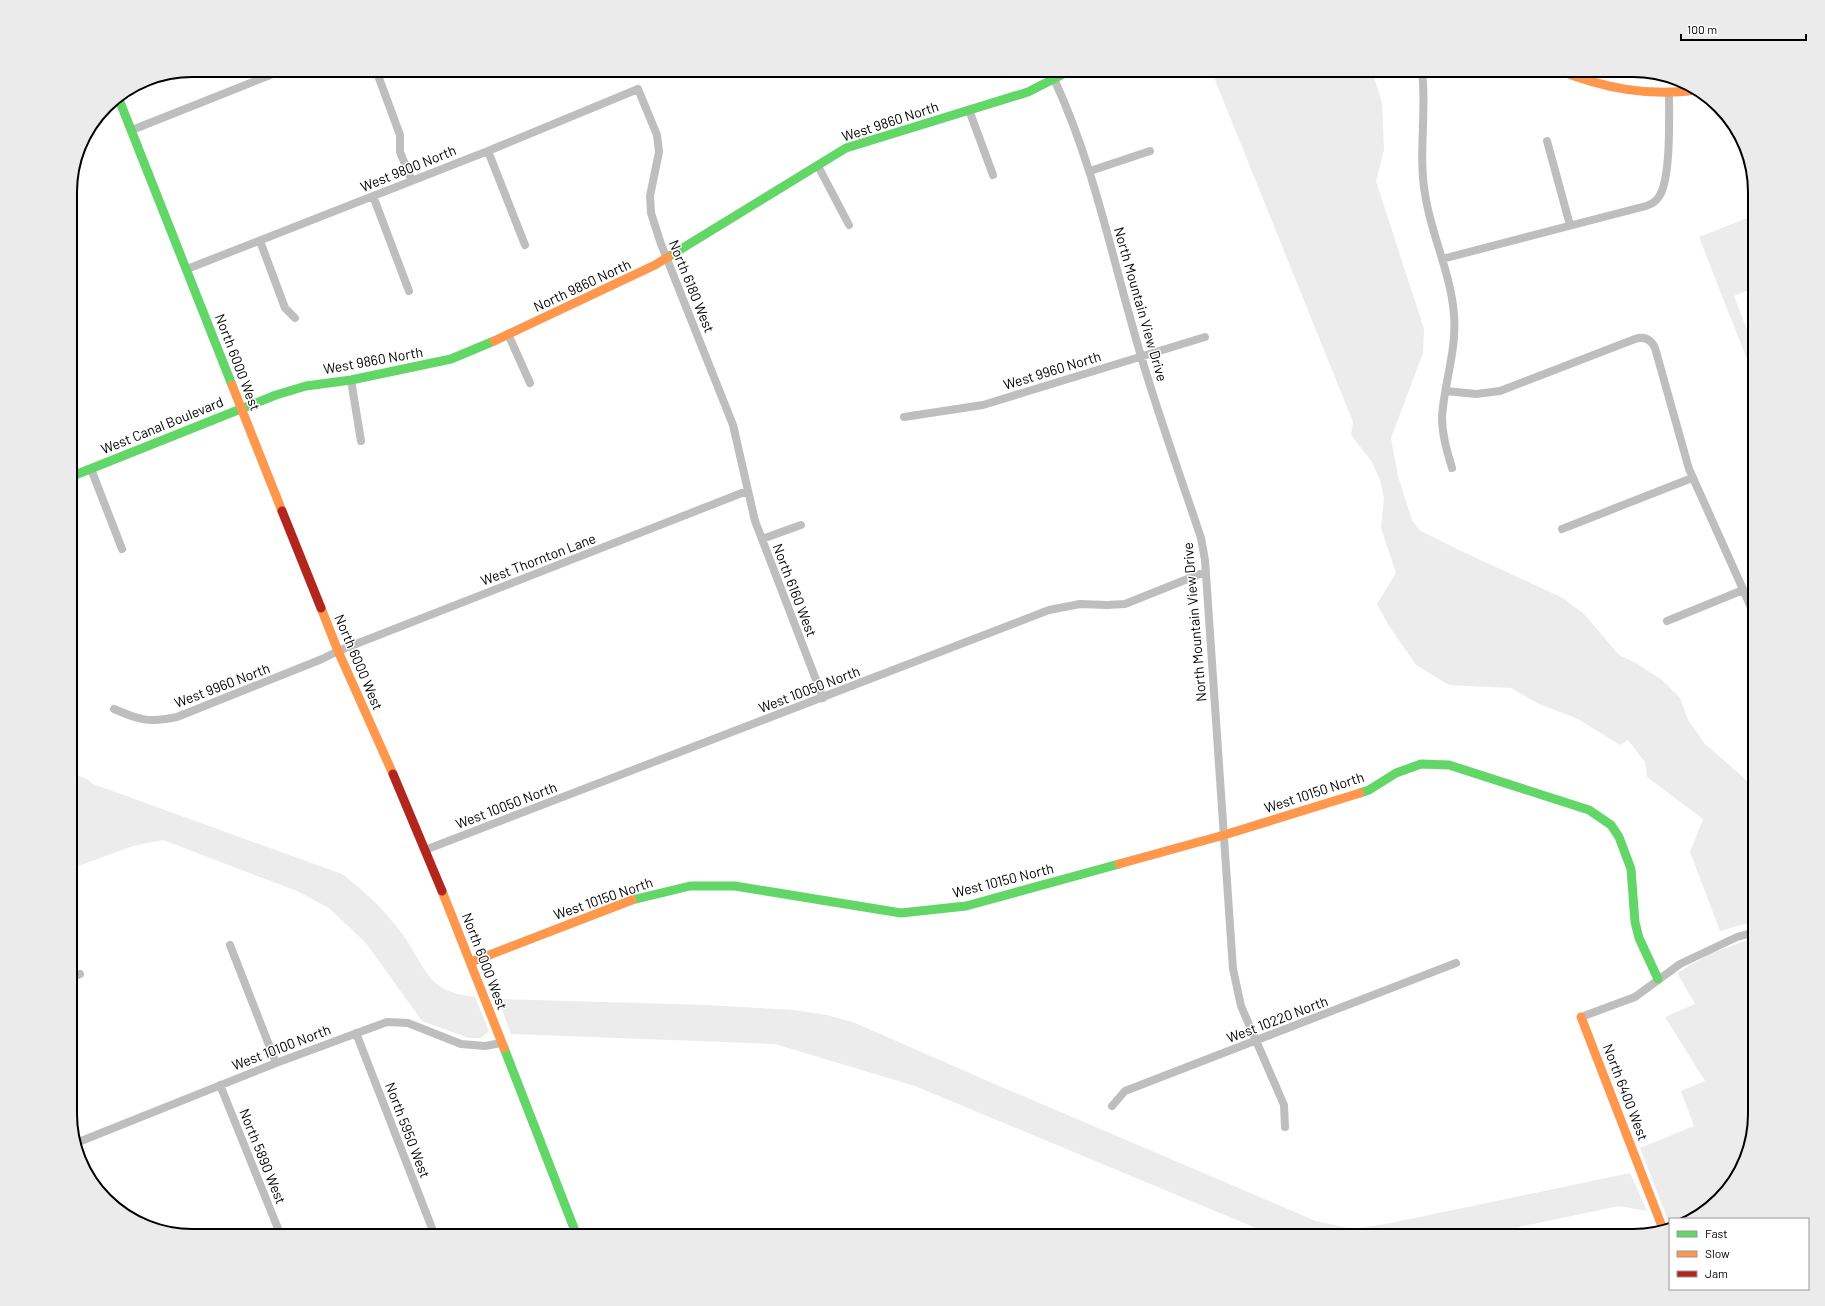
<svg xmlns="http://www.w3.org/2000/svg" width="1825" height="1306" font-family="Barlow,sans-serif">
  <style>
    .green { fill: #ececec }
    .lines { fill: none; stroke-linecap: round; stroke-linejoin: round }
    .street { stroke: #bebebe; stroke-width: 8 }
    .fast { stroke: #63d668; stroke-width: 9 }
    .slow { stroke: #ff974d; stroke-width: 9 }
    .jam { stroke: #b3261e; stroke-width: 9 }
    .labels { text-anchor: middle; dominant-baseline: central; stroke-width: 3; stroke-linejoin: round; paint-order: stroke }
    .street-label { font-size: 14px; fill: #000; stroke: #fff }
    .rim { fill: none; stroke: #000; stroke-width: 2 }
  </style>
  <rect width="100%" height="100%" fill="#fff"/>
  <!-- green -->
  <path class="green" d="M1211,70H1372L1382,103L1384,150L1376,181L1424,329L1423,353L1391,438L1398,476L1412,520L1419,530L1459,550L1563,598L1584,614L1619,655L1636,663L1662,680L1680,698L1688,720L1705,744L1743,777L1755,792V921L1720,931L1690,852L1703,819L1647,777L1645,762L1628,740L1620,745L1578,719L1539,704L1511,688L1449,685L1416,665L1389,626L1377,604L1396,573L1381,528L1384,498L1380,480L1372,462L1351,435L1353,422Z
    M1755,215V287L1734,296L1752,343L1755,342V380L1699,237Z
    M70,773L87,779L93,784L342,874C366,892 386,912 404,936C414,950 424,974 437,984C448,993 462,995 475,997L489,1031L481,1038H469L422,1021L366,943L329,908L297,891L163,840L133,846L70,869Z
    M1755,937V1114L1749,1153L1730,1188L1692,1219H1670V1225L1640,1148L1694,1126L1681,1091L1705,1081L1665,1017L1695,1004L1677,973L1710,954Z
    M498,999L706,1005L794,1010L827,1015L855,1023L997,1085L1316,1221L1353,1229L1386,1224L1630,1173L1647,1211L1619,1206L1477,1236H1275L915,1086L775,1044L511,1034Z"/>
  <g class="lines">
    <!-- street -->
    <path class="street" d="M376,70L400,135V152L411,179
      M1422,70C1427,112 1418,153 1425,194C1431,235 1451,273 1454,315C1457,350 1444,383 1442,417C1442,435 1447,451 1452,468
      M1054,79C1095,167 1113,263 1141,356C1159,417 1181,478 1201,538L1205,560L1233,969L1241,1006L1284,1105L1285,1127
      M969,110L993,175
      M132,130L283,70
      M1547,141L1570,225
      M488,151L525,245
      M818,166L849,225
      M1090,171L1150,151
      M373,196L409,291
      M260,241L285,308L295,318
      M1442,259L1646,206C1652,204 1657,201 1660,195C1671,176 1669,116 1669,93
      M187,269L488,151L638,89L657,135L659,152L650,196L651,213L661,244L733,425L755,521L823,698
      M508,334L530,383
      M351,380L361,441
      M1446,391L1476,394L1500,391L1635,339C1644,336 1651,339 1655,348L1689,469L1755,616
      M904,417L983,405L1205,337
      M91,469L122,549
      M1562,529L1692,478
      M762,539L801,525
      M1667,621L1743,590
      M114,709C139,720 149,723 177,717L322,659L338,651L747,491
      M425,850L1049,610L1080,604L1107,605L1125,604L1205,572
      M230,945L276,1063
      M70,978L80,974
      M1581,1017L1635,997L1680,964L1737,937L1755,932
      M356,1033L435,1236
      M220,1085L281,1236
      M1112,1106L1125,1091L1456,963
      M76,1143L276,1063L387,1022L408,1023L461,1044L485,1046L501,1043"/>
    <!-- fast -->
    <path class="fast" d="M118,97L232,385
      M668,257L846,148L1028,92L1071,70
      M70,477L276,395L306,386L351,380L451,359L494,341
      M1360,793L1369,790L1396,773L1421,764L1449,765L1589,810L1611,825L1619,837L1631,869L1635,922L1639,938L1658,979
      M632,900L690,886H735L901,913L966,906L1119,864
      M504,1048L577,1236"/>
    <!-- slow -->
    <path class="slow" d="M1558,70C1604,88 1648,97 1697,90
      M494,341L655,265L668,257
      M232,385L282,511
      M321,608L338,651L393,774
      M1119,864L1224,835L1360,793
      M442,891L504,1048
      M471,962L632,900
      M1581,1017L1663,1229"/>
    <!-- jam -->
    <path class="jam" d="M282,511L321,608
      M393,774L442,891"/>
  </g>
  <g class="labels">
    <!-- street labels -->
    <g class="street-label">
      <text transform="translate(890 121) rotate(-18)">West 9860 North</text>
      <text transform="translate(408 168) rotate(-22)">West 9800 North</text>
      <text transform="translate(582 285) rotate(-25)">North 9860 North</text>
      <text transform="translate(692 286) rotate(68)">North 6180 West</text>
      <text transform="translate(1141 304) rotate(74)">North Mountain View Drive</text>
      <text transform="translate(373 360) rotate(-10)">West 9860 North</text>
      <text transform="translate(238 362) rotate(69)">North 6000 West</text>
      <text transform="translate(1052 370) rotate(-17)">West 9960 North</text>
      <text transform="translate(162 425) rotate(-22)">West Canal Boulevard</text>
      <text transform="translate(538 559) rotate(-21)">West Thornton Lane</text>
      <text transform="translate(795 590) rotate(69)">North 6160 West</text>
      <text transform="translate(1194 622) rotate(-95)">North Mountain View Drive</text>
      <text transform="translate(359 662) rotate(67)">North 6000 West</text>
      <text transform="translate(222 685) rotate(-21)">West 9960 North</text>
      <text transform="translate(809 689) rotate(-21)">West 10050 North</text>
      <text transform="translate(1314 792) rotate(-18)">West 10150 North</text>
      <text transform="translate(506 805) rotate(-21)">West 10050 North</text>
      <text transform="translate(1003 880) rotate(-14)">West 10150 North</text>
      <text transform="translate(603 898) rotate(-19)">West 10150 North</text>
      <text transform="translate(485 961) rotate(69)">North 6000 West</text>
      <text transform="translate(1277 1019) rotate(-21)">West 10220 North</text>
      <text transform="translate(281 1047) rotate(-21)">West 10100 North</text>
      <text transform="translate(1626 1092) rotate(69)">North 6400 West</text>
      <text transform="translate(408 1130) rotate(69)">North 5950 West</text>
      <text transform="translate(263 1156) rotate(68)">North 5890 West</text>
    </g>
  </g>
  <!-- crop -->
  <path d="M0 0H1825V1306H0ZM192 77H1633A115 115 0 0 1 1748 192V1114A115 115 0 0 1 1633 1229H192A115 115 0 0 1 77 1114V192A115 115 0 0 1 192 77Z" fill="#ebebeb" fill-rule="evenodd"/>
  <path class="rim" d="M192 77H1633A115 115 0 0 1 1748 192V1114A115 115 0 0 1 1633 1229H192A115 115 0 0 1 77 1114V192A115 115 0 0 1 192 77Z"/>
  <!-- legend -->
  <rect x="1669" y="1218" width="140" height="72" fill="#ffffff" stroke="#999999"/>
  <rect x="1677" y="1231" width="20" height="6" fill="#63d668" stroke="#999999"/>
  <text x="1705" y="1238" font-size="12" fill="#000000">Fast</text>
  <rect x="1677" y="1251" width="20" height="6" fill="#ff974d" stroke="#999999"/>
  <text x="1705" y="1258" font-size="12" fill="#000000">Slow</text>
  <rect x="1677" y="1271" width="20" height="6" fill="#b3261e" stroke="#999999"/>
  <text x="1705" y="1278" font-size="12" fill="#000000">Jam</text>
  <!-- scale -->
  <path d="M1681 34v6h125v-6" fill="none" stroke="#000000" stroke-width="2"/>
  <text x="1687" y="34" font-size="12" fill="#000000" stroke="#ffffff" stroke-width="3" paint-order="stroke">100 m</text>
</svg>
